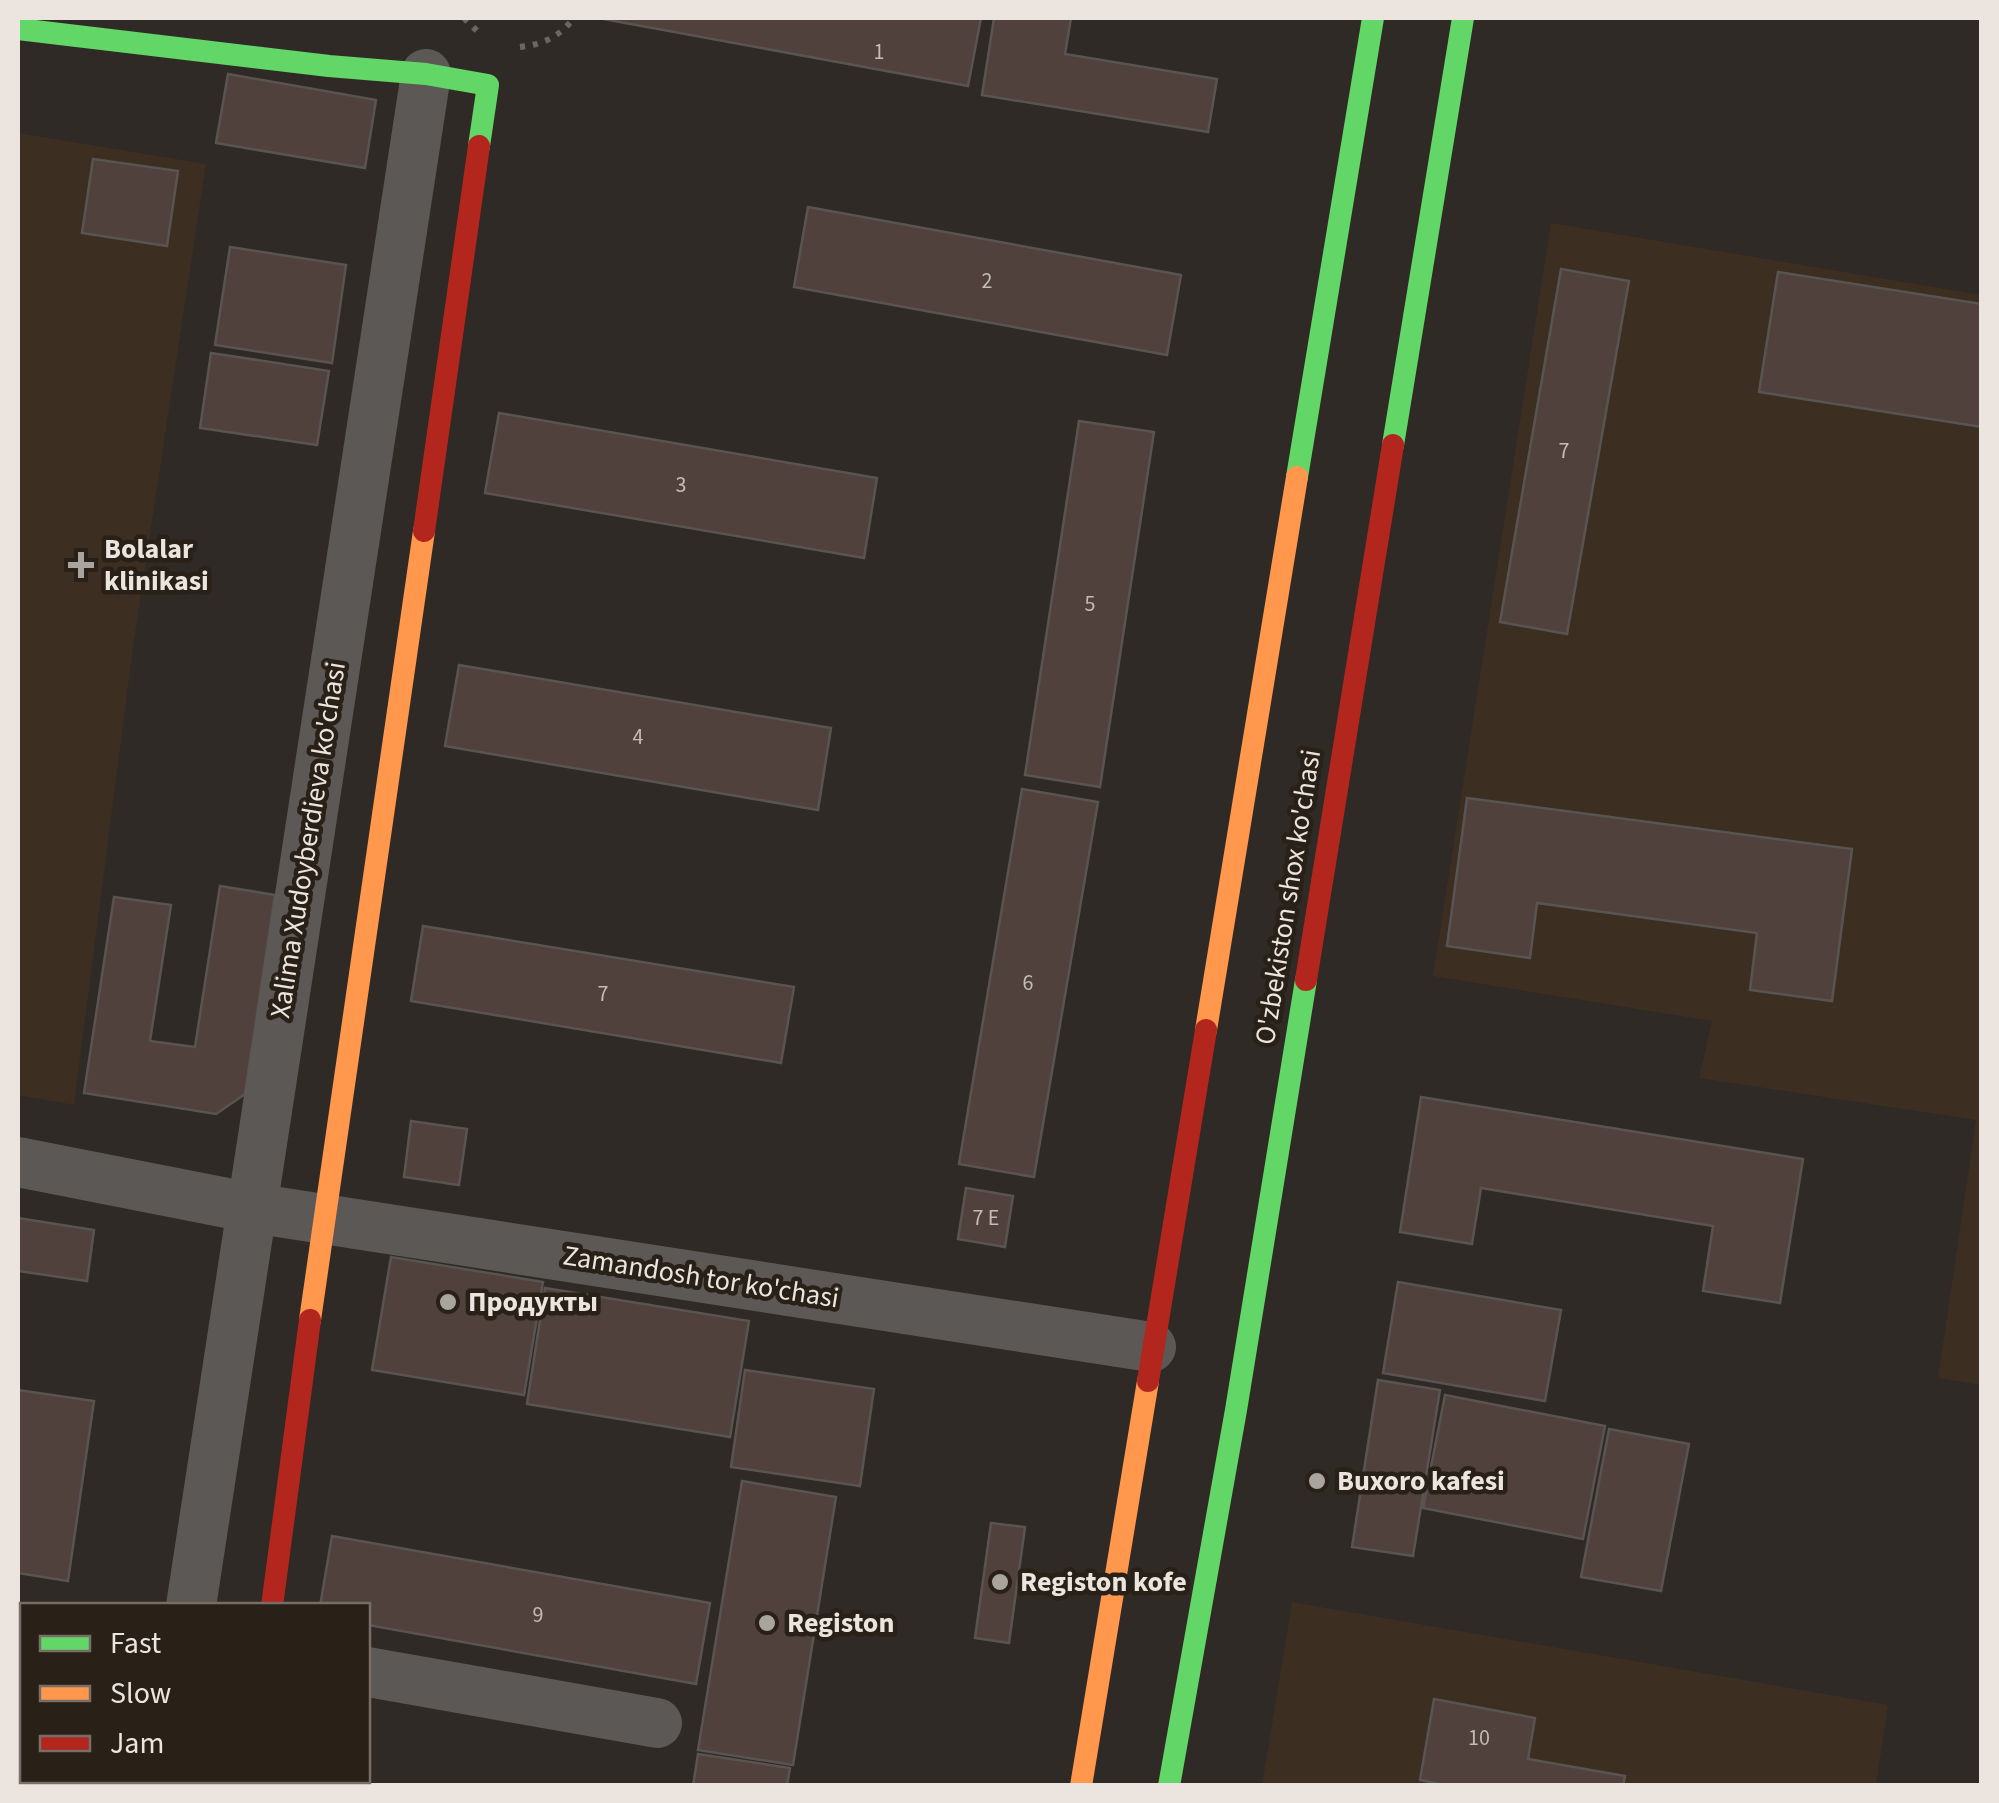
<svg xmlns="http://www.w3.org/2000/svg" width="1999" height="1803" font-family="'Source Sans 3',sans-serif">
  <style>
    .built { fill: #3c2f22 }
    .building { fill: #50413c; stroke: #595452; stroke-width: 2.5 }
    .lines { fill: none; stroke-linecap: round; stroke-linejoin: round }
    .path { stroke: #6a6662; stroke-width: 6; stroke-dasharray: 5 8; stroke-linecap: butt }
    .street { stroke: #5c5855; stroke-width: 50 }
    .fast { stroke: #63d668; stroke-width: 22 }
    .slow { stroke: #ff974d; stroke-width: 22 }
    .jam { stroke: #b3261e; stroke-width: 22 }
    .poi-dot { fill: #aaa49e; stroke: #292017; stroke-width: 4 }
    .labels { text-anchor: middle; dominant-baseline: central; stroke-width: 9; stroke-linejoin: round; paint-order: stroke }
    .number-label { font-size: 22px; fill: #c5bcb6 }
    .poi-label { font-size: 28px; font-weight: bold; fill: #ece5df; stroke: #292017; text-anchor: start }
    .street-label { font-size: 28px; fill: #ece5df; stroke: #292017 }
  </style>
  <rect width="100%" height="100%" fill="#2f2a25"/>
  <!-- built -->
  <path class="built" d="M18,133L206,164L134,640L74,1105L18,1095Z
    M1551,223L1981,295V1385L1938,1378L1976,1120L1699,1078L1712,1021L1433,976Z
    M1292,1602L1888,1705L1876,1785L1262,1786Z"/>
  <!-- building -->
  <path class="building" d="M598,18H981L968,86Z
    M994,18H1071L1065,54L1217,79L1208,132L982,95Z
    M228,74L376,100L365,168L216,143Z
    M93,159L178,171L167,246L82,233Z
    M808,207L1181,275L1167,355L794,287Z
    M230,247L346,265L332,363L215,345Z
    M1561,269L1629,281L1567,634L1500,622Z
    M1778,272L1982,304V427L1759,392Z
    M211,353L329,371L317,445L200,428Z
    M499,413L877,478L864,558L485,493Z
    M1079,421L1154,432L1100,787L1025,775Z
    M459,665L831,728L818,810L445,746Z
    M1022,789L1098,802L1034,1177L959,1164Z
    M1467,798L1852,849L1832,1001L1750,990L1757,933L1537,903L1530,958L1447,946Z
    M220,886L275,895L245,1094L216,1114L84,1093L114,897L171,905L150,1041L195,1047Z
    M423,926L794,987L781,1063L411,1001Z
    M1421,1097L1803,1159L1780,1303L1703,1291L1713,1226L1481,1188L1472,1244L1400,1232Z
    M411,1121L467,1129L459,1185L404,1177Z
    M966,1188L1013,1196L1005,1247L958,1239Z
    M18,1218L94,1230L87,1281L18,1271Z
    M391,1257L543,1282L524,1395L372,1370Z
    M1398,1282L1561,1310L1545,1401L1383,1373Z
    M545,1288L749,1321L730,1437L527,1404Z
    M745,1370L874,1389L860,1486L731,1467Z
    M1378,1380L1440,1390L1413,1556L1352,1547Z
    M18,1390L94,1401L68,1581L18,1573Z
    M1445,1395L1605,1426L1583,1539L1423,1508Z
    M1609,1429L1689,1444L1661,1591L1581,1577Z
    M742,1481L836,1497L793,1765L698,1750Z
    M991,1523L1025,1527L1009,1643L975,1638Z
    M332,1536L710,1603L696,1684L368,1625V1606H320Z
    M1434,1699L1535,1718L1528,1759L1625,1776L1623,1786H1449L1420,1780Z
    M698,1754L790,1768L787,1786H693Z"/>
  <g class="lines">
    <!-- path -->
    <path class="path" d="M464,18L477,31
      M520,47C544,44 559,37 574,18"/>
    <!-- street -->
    <path class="street" d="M18,1162L252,1208L1151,1347
      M191,1606L426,74
      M368,1672L657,1723
      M163,1786L164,1780
      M244,1786L245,1780"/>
    <!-- fast -->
    <path class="fast" d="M18,29L329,66L426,74L488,85L479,146
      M1393,445L1463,18
      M1297,477L1373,18
      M1169,1786L1236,1410L1306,980"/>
    <!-- slow -->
    <path class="slow" d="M1206,1030L1297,477
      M310,1320L424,531
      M1081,1786L1148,1381"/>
    <!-- jam -->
    <path class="jam" d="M424,531L479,146
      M1306,980L1393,445
      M1148,1381L1206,1030
      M272,1606L310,1320"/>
  </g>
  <!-- markers -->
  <g class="poi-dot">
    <path d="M76 550h10v10h10v10h-10v10h-10v-10h-10v-10h10z"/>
    <circle cx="448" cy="1302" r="10"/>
    <circle cx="1317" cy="1481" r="10"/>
    <circle cx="1000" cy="1582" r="10"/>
    <circle cx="767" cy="1623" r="10"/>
  </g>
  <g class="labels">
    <!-- number labels -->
    <g class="number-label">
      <text x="879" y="52">1</text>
      <text x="987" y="281">2</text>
      <text x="1564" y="451">7</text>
      <text x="681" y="485">3</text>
      <text x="1090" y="604">5</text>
      <text x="638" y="737">4</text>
      <text x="1028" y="983">6</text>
      <text x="603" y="994">7</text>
      <text x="986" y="1218">7 E</text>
      <text x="538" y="1615">9</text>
      <text x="1479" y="1738">10</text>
    </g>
    <!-- poi labels -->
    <g class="poi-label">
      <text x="104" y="549">Bolalar<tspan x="104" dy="32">klinikasi</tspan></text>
      <text x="468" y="1302">Продукты</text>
      <text x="1337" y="1481">Buxoro kafesi</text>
      <text x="1020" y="1582">Registon kofe</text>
      <text x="787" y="1623">Registon</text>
    </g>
    <!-- street labels -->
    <g class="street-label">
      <text transform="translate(308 840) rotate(-81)">Xalima Xudoyberdieva ko'chasi</text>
      <text transform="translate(1288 897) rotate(-81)">O'zbekiston shox ko'chasi</text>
      <text transform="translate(701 1277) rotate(9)">Zamandosh tor ko'chasi</text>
    </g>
  </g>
  <!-- border -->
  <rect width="1999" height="1803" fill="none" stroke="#ece5df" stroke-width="40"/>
  <!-- legend -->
  <rect x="20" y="1603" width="350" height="180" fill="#292017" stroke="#776f67" stroke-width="2.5"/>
  <rect x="40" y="1636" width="50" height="15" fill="#63d668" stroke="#776f67" stroke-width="2.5"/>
  <text x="110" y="1653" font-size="30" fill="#ece5df">Fast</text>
  <rect x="40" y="1686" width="50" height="15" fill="#ff974d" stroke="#776f67" stroke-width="2.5"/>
  <text x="110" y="1703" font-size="30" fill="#ece5df">Slow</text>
  <rect x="40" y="1736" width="50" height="15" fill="#b3261e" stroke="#776f67" stroke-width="2.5"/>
  <text x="110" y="1753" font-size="30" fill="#ece5df">Jam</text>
</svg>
